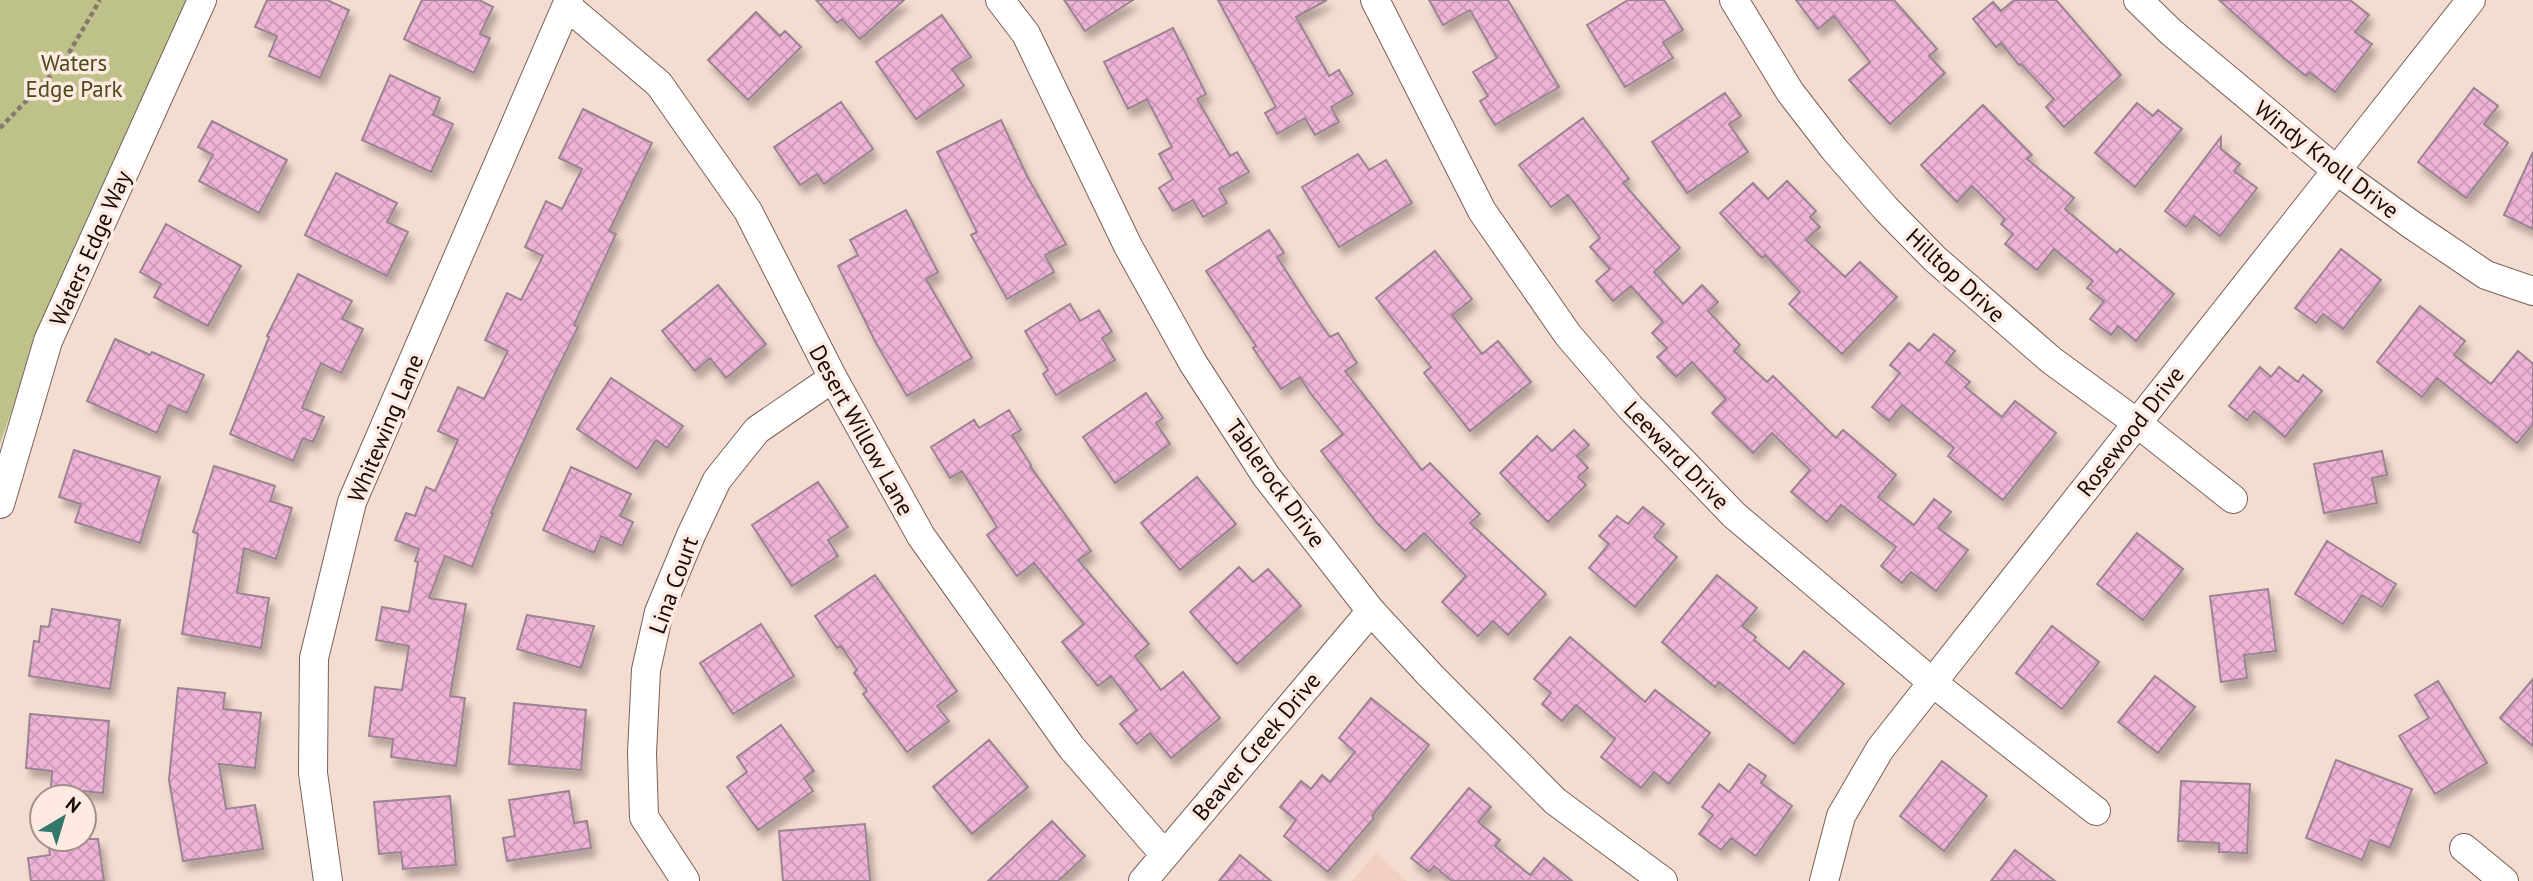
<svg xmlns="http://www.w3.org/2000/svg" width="2533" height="881" font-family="'PT Sans',sans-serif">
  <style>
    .built { fill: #f1cfc1 }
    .green { fill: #bec288 }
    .building { fill: url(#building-cross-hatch); stroke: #9a8491; stroke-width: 2; filter: url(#shadow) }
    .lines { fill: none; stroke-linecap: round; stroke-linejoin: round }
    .street-casing { stroke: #786259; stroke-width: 30 }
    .path { stroke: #87776f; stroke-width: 4.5; stroke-dasharray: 5 3.5; stroke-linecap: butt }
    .street { stroke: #fff; stroke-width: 28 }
    .labels { text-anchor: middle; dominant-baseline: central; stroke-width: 7; stroke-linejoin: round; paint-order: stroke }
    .park-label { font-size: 23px; fill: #494b1b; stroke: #ffeae1 }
    .street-label { font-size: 23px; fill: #140c08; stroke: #ffeae1 }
  </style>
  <defs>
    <pattern id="building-cross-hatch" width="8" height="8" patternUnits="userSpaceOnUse" patternTransform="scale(1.75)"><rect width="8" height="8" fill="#f0b3d8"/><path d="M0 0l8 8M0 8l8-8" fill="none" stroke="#cd99b8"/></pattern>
    <filter id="shadow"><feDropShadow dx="4.5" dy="8" stdDeviation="3.5" flood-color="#0004"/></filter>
  </defs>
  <rect width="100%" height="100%" fill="#f5dcd1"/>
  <!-- built -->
  <path class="built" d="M1376,853L1407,881H1352Z"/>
  <!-- green -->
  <path class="green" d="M0,0H188L37,338L0,444Z"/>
  <!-- building -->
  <path class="building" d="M267,0H327L349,10L320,78L269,56L277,36L255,27Z
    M422,0H479L493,7L480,34L490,38L474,73L404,39Z
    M816,0H904L860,39L842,19L837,23Z
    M1064,0H1133L1085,31Z
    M1218,0H1327L1296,17L1329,76L1339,70L1353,94L1331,107L1339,122L1315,135L1305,118L1277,134L1265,113L1276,107Z
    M1429,0H1508L1559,87L1495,125L1480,101L1488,96L1473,72L1497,58L1470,10L1443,25Z
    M1628,0H1664L1683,30L1663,42L1673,58L1625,87L1587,25Z
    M1796,0H1894L1937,49L1929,56L1945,73L1890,124L1849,80L1870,62L1834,16L1818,29Z
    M2014,0H2056L2121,75L2064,127L2046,107L2054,99L2021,64L2019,65L2001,43L1996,47L1973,19L1993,2L2001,11Z
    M2219,0H2350L2369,15L2355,32L2372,44L2335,92L2309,72L2306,76L2285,59Z
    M756,12L780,36L785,31L801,47L748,100L708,60Z
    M942,15L971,57L952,69L964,86L916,119L876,62Z
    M1173,28L1206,94L1197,99L1230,156L1237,152L1249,172L1219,189L1227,203L1203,217L1193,200L1173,211L1159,188L1173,179L1159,154L1172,147L1147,99L1128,109L1104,62Z
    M390,75L440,98L433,115L453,124L431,172L362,140Z
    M2474,88L2498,106L2484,124L2508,143L2466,198L2418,162Z
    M1725,93L1741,116L1729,124L1748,152L1687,193L1652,142Z
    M841,102L873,149L824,184L817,174L800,185L774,147Z
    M2137,103L2153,116L2158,110L2182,129L2135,187L2095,153Z
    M1983,105L2032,155L2027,159L2074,198L2065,209L2117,253L2120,249L2174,294L2136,341L2118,326L2111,335L2090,319L2104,301L2087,288L2093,281L2054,249L2037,270L2005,244L2013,234L2001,224L2005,219L1972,186L1957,202L1921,165Z
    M583,109L652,143L609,231L616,234L574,325L578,327L547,390L491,513H493L472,567L445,556L429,598L466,604L450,696L465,698L456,766L391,757L393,739L369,736L375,687L402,690L409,646L376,640L382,607L409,612L418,562L415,561L419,549L395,540L406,513L415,516L426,487L435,491L458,440L438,431L458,387L484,399L508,351L485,340L507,293L521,300L543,256L525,247L546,201L562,209L582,169L559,158Z
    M1583,118L1629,179L1623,183L1680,248L1654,272L1683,304L1702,285L1718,302L1708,311L1740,345L1734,351L1767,382L1773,376L1836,438L1843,430L1896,475L1878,497L1914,525L1934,499L1951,512L1938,528L1968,550L1936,591L1911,572L1902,583L1881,566L1896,547L1841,505L1827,522L1791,492L1810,470L1772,433L1753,453L1712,413L1726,399L1692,362L1676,377L1657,357L1667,348L1652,333L1663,322L1631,286L1613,301L1596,281L1610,269L1590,247L1600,238L1568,195L1551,207L1519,165Z
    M1001,120L1027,176L1066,244L1045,255L1054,272L1007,299L971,235L977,232L937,152Z
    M212,121L287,160L259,213L199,181L213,155L198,147Z
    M2221,137V149L2240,164L2234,171L2257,188L2220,236L2194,216L2186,227L2165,211Z
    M2533,152V229L2504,215Z
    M1358,154L1369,170L1386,160L1412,203L1339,247L1302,187Z
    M336,173L397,203L387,222L408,232L387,276L305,235Z
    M1787,181L1816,211L1810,217L1820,227L1806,240L1845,277L1860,262L1897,297L1842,354L1789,304L1800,292L1765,255L1762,258L1720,213L1753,183L1768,199Z
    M906,210L938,272L926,279L972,358L907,396L876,343L838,266L858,255L850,240Z
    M166,224L241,266L208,326L154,297L161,284L140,272Z
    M1269,230L1284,253L1277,257L1310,308L1330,337L1338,333L1357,363L1345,371L1422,470L1430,463L1480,514L1470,523L1546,594L1508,635L1493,621L1478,636L1442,602L1466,576L1424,533L1405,551L1377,523L1321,451L1343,434L1311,394L1300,377L1281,389L1253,348L1256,346L1206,271Z
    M2341,249L2381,280L2343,329L2323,314L2316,323L2295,308Z
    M1435,251L1472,299L1452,315L1482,354L1498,341L1531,382L1470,431L1424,373L1431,367L1376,298Z
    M298,274L352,301L342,319L363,329L341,373L321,363L302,408L324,417L313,442L303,438L293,461L230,434L269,337L267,336Z
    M718,285L766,344L726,378L710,358L695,371L662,331Z
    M1070,304L1080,321L1099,310L1112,332L1102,338L1115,360L1056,395L1043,374L1048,370L1025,331Z
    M2420,306L2465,341L2454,355L2491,384L2518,351L2533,364V424L2517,443L2437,378L2422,397L2377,362Z
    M1934,334L1955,351L1946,362L1970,382L1965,387L2002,417L2015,401L2056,433L2003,500L1948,456L1954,448L1902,405L1889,421L1872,407L1900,373L1890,365L1909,343L1919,351Z
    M115,339L150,355L152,352L204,375L187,413L169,405L157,433L87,401Z
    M2260,367L2271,377L2279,367L2298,382L2303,375L2322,391L2285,437L2254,411L2247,420L2229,406Z
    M611,378L683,426L667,448L656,440L637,469L577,429Z
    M1146,393L1163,418L1156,423L1170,444L1115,483L1083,437Z
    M1009,410L1021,430L1012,435L1031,465L1030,466L1091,551L1078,560L1149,644L1135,656L1161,690L1183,672L1220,718L1171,758L1150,733L1137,744L1120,724L1137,710L1111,676L1098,686L1062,642L1084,624L1034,563L1017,576L987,535L997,527L962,471L950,478L931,447L974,420L979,428Z
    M1574,430L1589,445L1577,456L1588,468L1578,477L1586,485L1548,522L1500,473L1537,436L1552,451Z
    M74,450L160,477L140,543L75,522L81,504L59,497Z
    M2382,451L2387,475L2372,478L2377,503L2324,513L2314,464Z
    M214,466L275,486L270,501L292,508L276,559L244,548L237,593L269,598L261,648L182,634L198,534L193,532Z
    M571,467L631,494L620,516L633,522L622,546L601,536L594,553L543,530Z
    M1197,477L1236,524L1180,570L1141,523Z
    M818,482L848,527L828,540L838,556L792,586L752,525Z
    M1643,507L1664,524L1654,537L1677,557L1635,607L1589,568L1609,544L1599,536L1617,516L1628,524Z
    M2137,533L2183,569L2143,620L2097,584Z
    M2327,541L2396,584L2382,607L2362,595L2343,624L2295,594Z
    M1239,567L1253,582L1268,569L1301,606L1237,664L1190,612Z
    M875,575L957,691L937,706L949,721L907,752L863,694L867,691L854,673L857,670L841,646L837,648L815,616Z
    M1717,575L1757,608L1742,626L1756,637L1754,640L1789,669L1804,651L1844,684L1794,744L1719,682L1715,687L1662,642Z
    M2268,589L2276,651L2244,655L2247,678L2221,682L2210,596Z
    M52,609L120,620L110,689L29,676L34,641L39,642L41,626L49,627Z
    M527,615L594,626L581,668L517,649Z
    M761,624L794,676L733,714L700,663Z
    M2052,626L2099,662L2062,709L2016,673Z
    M1570,637L1645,702L1655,690L1710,733L1669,784L1654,772L1641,788L1601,757L1615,739L1576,705L1562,721L1542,704L1551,693L1534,679Z
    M2155,676L2195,707L2158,753L2118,722Z
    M2533,679V746L2500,718Z
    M2438,681L2487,763L2435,794L2399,736L2429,718L2415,695Z
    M178,688L225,693L223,709L261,713L255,768L219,764L226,809L255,805L263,849L183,861L169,780Z
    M1371,698L1429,745L1372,816L1374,818L1328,872L1284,836L1296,820L1280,807L1301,781L1311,789L1322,775L1330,782L1355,752L1339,738Z
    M514,703L586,710L581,770L509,764Z
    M30,714L109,721L103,793L51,788L52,771L26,768Z
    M781,725L814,771L804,778L813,791L758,830L727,787L747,772L737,757Z
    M989,740L1028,787L972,834L933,787Z
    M2336,760L2412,789L2390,848L2370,840L2362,860L2306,838Z
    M1942,761L1987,796L1944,851L1900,816Z
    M1749,764L1766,776L1761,783L1792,806L1756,856L1731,838L1721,850L1699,834L1713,815L1702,807L1719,784L1729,792Z
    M2181,781L2250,784L2247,853L2219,852V843L2178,841Z
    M1469,788L1491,807L1478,822L1500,840L1495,846L1530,875L1544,858L1572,881H1452L1434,866L1429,872L1411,858Z
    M569,791L574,823L587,821L591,848L507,861L503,838L515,836L509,800Z
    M450,796L456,865L403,869L401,852L379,854L374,802Z
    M1052,821L1085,856L1058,881H988Z
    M865,824L870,881H783L779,831Z
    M48,839H98L104,881H31L28,858L50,855Z
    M2015,850L2055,881H1991Z
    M1240,855L1271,881H1219Z"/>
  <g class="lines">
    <!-- street casing -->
    <g class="street-casing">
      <path id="street" d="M1000,0L1026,34L1128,246L1193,363L1266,476L1371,611L1430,675L1555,801L1663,881
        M1375,0L1482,211L1568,335L1630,407L1734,515L1932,682L2096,811
        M1734,0L1790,92L1834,149L1886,209L1935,259L2051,360L2137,423L2233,499
        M2138,0L2171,32L2336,170L2412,225L2486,275L2533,291
        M567,6L659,84L748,211L833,378L921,536L1071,747L1164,854
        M0,504L48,341L202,0
        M2464,848L2504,881
        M685,880L644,817L642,753L646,670L659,612L691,535L717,480L757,430L833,378
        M328,881L313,773L314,658L352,502L569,0
        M1143,881L1371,611
        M1824,881L1841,816L1880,749L2471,0"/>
    </g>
    <!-- path -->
    <path class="path" d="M0,128L63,63L100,0"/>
    <!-- street -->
    <use href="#street" class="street"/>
  </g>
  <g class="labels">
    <!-- park labels -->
    <g class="park-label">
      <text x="74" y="62">Waters<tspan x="74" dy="26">Edge Park</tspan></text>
    </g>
    <!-- street labels -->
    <g class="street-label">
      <text transform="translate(2327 159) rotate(38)">Windy Knoll Drive</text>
      <text transform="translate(90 248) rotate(-66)">Waters Edge Way</text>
      <text transform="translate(1956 275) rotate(43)">Hilltop Drive</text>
      <text transform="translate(385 428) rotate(-67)">Whitewing Lane</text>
      <text transform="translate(862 430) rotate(61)">Desert Willow Lane</text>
      <text transform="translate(2130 431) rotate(-52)">Rosewood Drive</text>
      <text transform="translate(1677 455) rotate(46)">Leeward Drive</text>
      <text transform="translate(1276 483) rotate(54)">Tablerock Drive</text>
      <text transform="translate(673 585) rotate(-70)">Lina Court</text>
      <text transform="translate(1256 746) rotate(-50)">Beaver Creek Drive</text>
    </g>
  </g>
  <!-- north arrow -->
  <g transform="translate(63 818) rotate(38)"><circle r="33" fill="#ffeae1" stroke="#a1918a" stroke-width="2"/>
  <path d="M0-5L12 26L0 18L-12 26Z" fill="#33786d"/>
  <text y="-10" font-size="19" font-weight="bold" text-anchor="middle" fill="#140c08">N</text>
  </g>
</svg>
